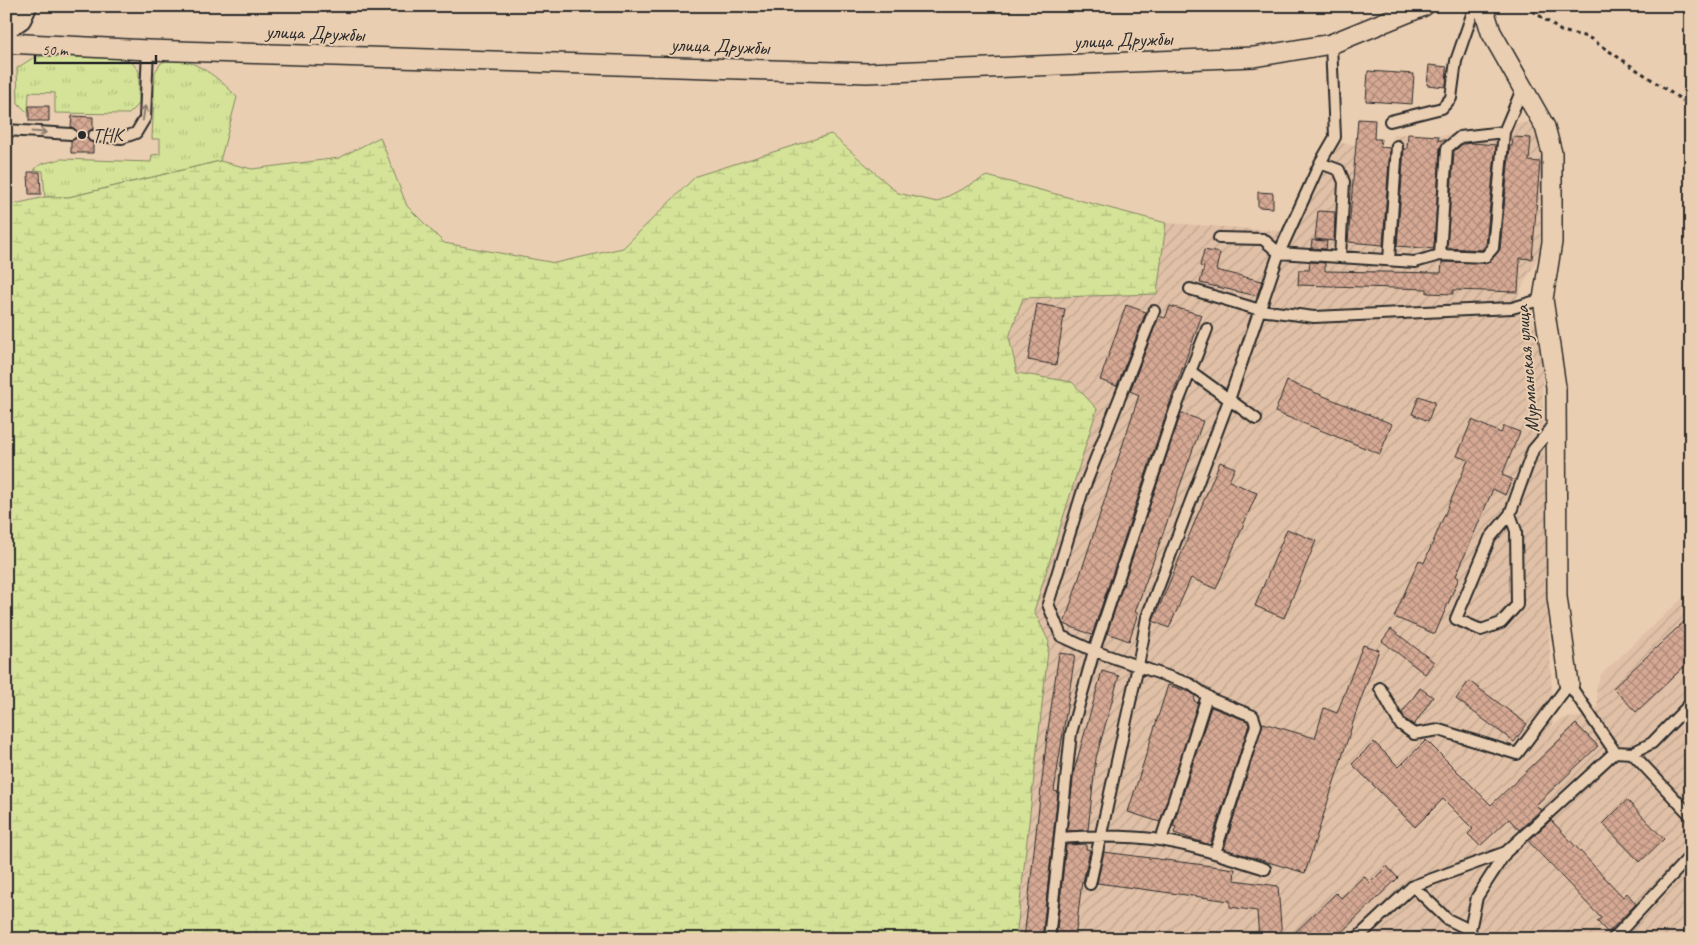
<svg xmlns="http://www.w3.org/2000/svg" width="1697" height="945" font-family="Caveat,sans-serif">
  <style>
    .industrial { fill: url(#industrial-furrows) }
    .grass { fill: url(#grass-tufts); stroke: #808761 }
    .wetland { fill: url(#wetland-marsh); stroke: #808761 }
    .building { fill: url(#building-cross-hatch); stroke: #2b2b2b }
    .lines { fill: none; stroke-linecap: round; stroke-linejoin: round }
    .lane-casing { stroke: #2b2b2b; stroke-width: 14 }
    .street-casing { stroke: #2b2b2b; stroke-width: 22 }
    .secondary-casing { stroke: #2b2b2b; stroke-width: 30 }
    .path { stroke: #2b2b2b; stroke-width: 3; stroke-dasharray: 4 4; stroke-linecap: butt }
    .lane { stroke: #eaceb1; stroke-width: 10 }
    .street { stroke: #eaceb1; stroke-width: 19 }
    .secondary { stroke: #eaceb1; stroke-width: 26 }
    .oneway { stroke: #8a7c6e }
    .poi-dot { fill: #2b2b2b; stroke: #eaceb1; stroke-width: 2 }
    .labels { text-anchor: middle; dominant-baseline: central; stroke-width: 4; stroke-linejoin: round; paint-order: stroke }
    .street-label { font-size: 20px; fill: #2b2b2b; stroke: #eaceb1 }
    .poi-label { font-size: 20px; fill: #2b2b2b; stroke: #eaceb1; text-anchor: start }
  </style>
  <defs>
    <pattern id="industrial-furrows" width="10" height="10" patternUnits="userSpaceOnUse" patternTransform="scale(1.25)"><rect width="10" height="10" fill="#e0c0a6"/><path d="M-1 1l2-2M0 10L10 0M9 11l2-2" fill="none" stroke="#c0a58f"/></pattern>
    <pattern id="grass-tufts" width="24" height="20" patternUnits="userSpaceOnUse" patternTransform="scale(1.25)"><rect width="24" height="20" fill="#d4e397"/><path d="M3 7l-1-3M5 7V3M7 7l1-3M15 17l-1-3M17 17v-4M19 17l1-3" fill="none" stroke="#b6c382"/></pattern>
    <pattern id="wetland-marsh" width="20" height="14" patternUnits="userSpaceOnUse" patternTransform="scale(1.25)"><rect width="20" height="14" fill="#d4e397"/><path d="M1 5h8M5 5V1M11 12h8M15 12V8" fill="none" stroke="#b6c382"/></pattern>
    <pattern id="building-cross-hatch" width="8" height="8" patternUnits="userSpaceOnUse" patternTransform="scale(1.25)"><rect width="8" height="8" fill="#d6a994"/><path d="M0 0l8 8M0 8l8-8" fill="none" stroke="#ae8a79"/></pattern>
  </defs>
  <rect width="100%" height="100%" fill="#eaceb1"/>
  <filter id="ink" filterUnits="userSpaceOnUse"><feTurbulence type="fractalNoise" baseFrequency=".02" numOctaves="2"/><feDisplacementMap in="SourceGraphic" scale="10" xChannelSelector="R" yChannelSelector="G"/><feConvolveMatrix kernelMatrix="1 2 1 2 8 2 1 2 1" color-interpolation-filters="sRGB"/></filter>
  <g filter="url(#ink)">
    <!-- industrial -->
    <path class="industrial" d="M1527,122L1537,130L1544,156L1540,253L1517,297L1541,335L1548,616L1553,715L1552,727L1563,718L1586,717L1598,706L1596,688L1601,675L1691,590V939H1016L1049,642L1034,611L1097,409L1072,382L1017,373L1009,337L1022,298L1157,294L1166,223L1295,232L1340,143L1386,148L1395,135L1408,134L1439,136Z"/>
    <!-- grass -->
    <path class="grass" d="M36,56L128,58L139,71V104L129,114L55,113V93L29,92L28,113L18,103L17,68Z
      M169,59C195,58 220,79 237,97L220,161L69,197H45L43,171L34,170L41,164L61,159L151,162L152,155L160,154V139H152L155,72L161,63Z"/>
    <!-- wetland -->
    <path class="wetland" d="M831,134L898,193L937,202L987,176L1166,223L1157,294L1023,298L1009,337L1017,373L1072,382L1097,409L1034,611L1049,642L1016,939H6V206L45,197H69L220,161L252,169L339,158L380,137L407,206L444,243L555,263L623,248L696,176Z"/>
    <!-- building -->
    <path class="building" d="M1429,65L1447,67L1446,87L1427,85Z
      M1368,71L1414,74L1412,104L1366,101Z
      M29,106H49V121H29Z
      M72,116L93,117V129L88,132L86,136L89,141L93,143V153H71V141L76,138L78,134L75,129L71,127Z
      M1358,119L1375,120L1374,139H1381L1380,147L1390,148L1383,245L1348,242Z
      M1408,134L1439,136L1438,140H1446L1440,148L1434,249L1397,246L1404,149H1407Z
      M1513,137L1531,138L1529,161L1540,162L1532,259L1520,258L1518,292L1453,290V294L1427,293V289L1298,285L1299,270H1309L1310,262L1325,263V271L1441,273L1442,262L1488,263L1500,249L1510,146H1512Z
      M1472,143L1496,145L1486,245L1482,250L1447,248L1454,151L1463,144Z
      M28,172H40L41,194H29Z
      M1258,192L1273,193V208L1258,207Z
      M1318,211L1335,212L1334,241L1315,239Z
      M1312,240L1327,241L1326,249L1311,248Z
      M1204,250L1220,253L1216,270L1262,281L1257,296L1200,283L1204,267L1200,266Z
      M1037,304L1065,309L1056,365L1028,360Z
      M1126,305L1146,312L1117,386L1100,380Z
      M1170,306L1202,315L1168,408L1092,635L1064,624L1139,395L1130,391L1159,316L1165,318Z
      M1287,381L1392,424L1380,454L1275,412Z
      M1419,396L1435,402L1428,421L1412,414Z
      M1181,413L1203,421L1135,612L1138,613L1129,641L1107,633Z
      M1472,420L1501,433L1504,426L1520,432L1502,475L1512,479L1505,495L1493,489L1456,576L1459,578L1435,634L1394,617L1419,560L1424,563L1468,460L1457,456Z
      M1220,462L1235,468L1229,481L1257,493L1216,589L1191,578L1169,628L1153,621L1154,619Z
      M1287,529L1316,541L1284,618L1255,606Z
      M1691,615V660L1636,712L1613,688Z
      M1391,629L1434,662L1425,674L1382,641Z
      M1363,645L1379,650L1357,710L1305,873L1224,849L1263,723L1315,738L1324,708L1337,713Z
      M1059,653L1075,655L1054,791L1058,792L1042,939H1024L1047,736Z
      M1102,671L1119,676L1096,758L1088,830L1067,831L1074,771Z
      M1469,681L1527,724L1514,742L1456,699Z
      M1168,685L1190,692L1195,696L1194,701L1198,703L1160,822L1128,812Z
      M1420,688L1433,697L1414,725L1405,719L1402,713Z
      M1211,707L1247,721L1249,725L1210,845L1174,833L1176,827L1173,826Z
      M1576,724L1598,746L1536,805L1541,810L1519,830L1509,819L1480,846L1468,834L1473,829L1443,799L1415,827L1352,764L1374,742L1399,767L1426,740L1491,805Z
      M1627,800L1664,839L1640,862L1603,824Z
      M1551,820L1623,897L1627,893L1636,904L1608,933L1597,921L1601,918L1529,842V840Z
      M1086,844V849L1090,850L1083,882L1082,881L1075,939H1056L1066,845Z
      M1104,852L1235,869L1234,880L1278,886L1282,939H1259L1257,911L1230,907V901L1097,883Z
      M1387,866L1398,878L1334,939H1288L1336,893L1341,898L1364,876L1370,883Z"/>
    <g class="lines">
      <!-- lane casing -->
      <g class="lane-casing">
        <path id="lane" d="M1390,121L1442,108L1451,98L1456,61L1475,6
          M6,130L71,134
          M93,136L122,138L136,133L145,118L148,50
          M1320,163L1339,170L1344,182L1340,257
          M1219,238L1263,239L1279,253L1415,262L1440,255L1485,257L1493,248L1504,132L1523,87
          M1440,255L1447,148L1460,137L1504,132
          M1389,260L1397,146
          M1190,289L1260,310L1314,317L1512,308L1543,299
          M1154,311L1082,493L1048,604L1061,636L1094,651L1190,684L1213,700L1253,716L1256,725L1215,853
          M1190,371L1256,419
          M1510,514L1516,531L1517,605L1501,623L1481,630L1456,619L1490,538L1510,514L1533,450L1555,424
          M1380,688L1400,724L1414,734L1439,730L1517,754L1569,684L1615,752L1506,852L1477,897L1470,930L1473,939
          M1615,752L1632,753L1691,816
          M1632,753L1652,743L1691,703
          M1060,838C1093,836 1127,835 1160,840C1196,846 1231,858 1265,869
          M1161,840L1207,696
          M1090,884L1138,666L1147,617L1229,400L1279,253L1320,163L1335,137L1331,44
          M1413,886L1447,919L1470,930
          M1049,939L1071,733L1094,651L1175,410L1207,329
          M1356,939L1413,886L1506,852
          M1613,939L1691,855"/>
      </g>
      <!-- street casing -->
      <g class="street-casing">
        <path id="street" d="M1483,6L1491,32L1545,127L1552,153V242L1543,299L1556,387L1557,597L1569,684
          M6,43L148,50L867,73L1254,57L1331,44L1424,6"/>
      </g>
      <!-- secondary casing -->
      <g class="secondary-casing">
        <path id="secondary" d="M6,25L18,17L23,6"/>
      </g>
      <!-- path -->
      <path class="path" d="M1526,6L1561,31L1588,37L1691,106"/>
      <!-- lane -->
      <use href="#lane" class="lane"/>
      <!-- street -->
      <use href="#street" class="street"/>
      <!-- secondary -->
      <use href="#secondary" class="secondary"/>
    </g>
    <!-- one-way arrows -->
    <defs><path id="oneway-shaft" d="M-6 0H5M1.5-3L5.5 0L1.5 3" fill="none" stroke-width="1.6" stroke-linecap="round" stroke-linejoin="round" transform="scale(1.25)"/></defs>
    <g class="oneway">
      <use href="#oneway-shaft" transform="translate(144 113) rotate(-81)"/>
      <use href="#oneway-shaft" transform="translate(39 132) rotate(4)"/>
    </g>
  </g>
  <!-- markers -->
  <circle class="poi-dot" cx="82" cy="135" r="5"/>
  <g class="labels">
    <!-- street labels -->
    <g class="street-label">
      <text transform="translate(315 33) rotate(2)">улица Дружбы</text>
      <text transform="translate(1123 40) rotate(-2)">улица Дружбы</text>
      <text transform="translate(720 46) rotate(2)">улица Дружбы</text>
      <text transform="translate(1527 369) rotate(-95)">Мурманская улица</text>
    </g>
    <!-- poi labels -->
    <g class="poi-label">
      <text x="92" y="135">ТНК</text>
    </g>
  </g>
  <!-- margin -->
  <rect width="1697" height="945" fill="none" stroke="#eaceb1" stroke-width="25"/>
  <rect x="12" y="12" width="1672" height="920" fill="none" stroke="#2b2b2b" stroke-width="2" filter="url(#ink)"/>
  <!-- scale -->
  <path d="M35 55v8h121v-8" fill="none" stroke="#2b2b2b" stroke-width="2.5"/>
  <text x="42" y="55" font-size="15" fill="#2b2b2b" stroke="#eaceb1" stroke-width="4" paint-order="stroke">50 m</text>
</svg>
